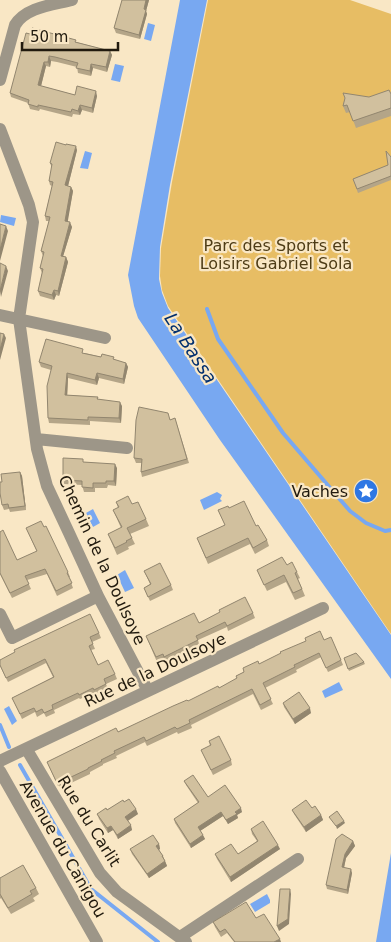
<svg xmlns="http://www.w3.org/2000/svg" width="391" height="942" font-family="'DejaVu Sans',sans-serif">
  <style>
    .green { fill: #e7bd64 }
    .water { fill: #78a8f1 }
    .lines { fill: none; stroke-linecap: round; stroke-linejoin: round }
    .stream { stroke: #78a8f1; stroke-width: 4 }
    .minor { stroke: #9d9688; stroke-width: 12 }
    .tertiary { stroke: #9d9688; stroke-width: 12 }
    .wall { fill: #b4a588 }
    .shaded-wall { fill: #92866f }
    .building { fill: #d1c09e; stroke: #92866f }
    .labels { text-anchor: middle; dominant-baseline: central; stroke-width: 4.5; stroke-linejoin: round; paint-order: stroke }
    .park-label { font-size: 16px; fill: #4e3c16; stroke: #f9e7c5 }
    .poi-label { font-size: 16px; fill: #211a0e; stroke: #f9e7c5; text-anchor: end }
    .street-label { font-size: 16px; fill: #211a0e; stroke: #f9e7c5 }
    .water-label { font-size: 18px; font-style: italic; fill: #022f6e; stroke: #f9e7c5 }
  </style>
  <rect width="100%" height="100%" fill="#f9e7c5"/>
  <!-- green -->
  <path class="green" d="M208,0H350L391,14V634L168,306L162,290L160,276L161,248L172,182Z"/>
  <!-- water -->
  <path class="water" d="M180,0H207L170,185L160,247L159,279L162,293L168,308L391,635V679L220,440L138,318L134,306L128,275Z
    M148,23L155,25L151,41L144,39Z
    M115,64L124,66L120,82L111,80Z
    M85,151L92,153L88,169L80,168Z
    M1,215L16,218L14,226L0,222Z
    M217,492L222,495L220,499L222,501L204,510L200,500Z
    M93,509L100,523L93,527L86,513Z
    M125,570L134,588L125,592L117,575Z
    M339,682L343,690L325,698L322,691Z
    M9,706L17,721L12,725L4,709Z
    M391,853V942H376Z
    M267,894L270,900V903L255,912L250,904Z"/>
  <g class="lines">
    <!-- stream -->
    <path class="stream" d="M207,309L218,339L283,433L350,511L366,523L385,531L391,530
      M0,725L9,747
      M20,765L91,889L158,942"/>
    <!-- minor -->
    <path class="minor" d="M0,80L15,25C26,7 53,5 72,0
      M0,129L29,205L33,222L19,319L37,449L47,486L69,533L98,596L148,691
      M0,315L105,338
      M36,439L127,448
      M0,614L12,638L98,596
      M27,750L100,873L117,892L186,942
      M0,761L323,608
      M180,937L298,859"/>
    <!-- tertiary -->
    <path class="tertiary" d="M0,771L97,942"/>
  </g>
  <!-- wall -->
  <path class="wall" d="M122,0H149L146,11L147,14L140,39L116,33L114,28Z
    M30,34L76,42L110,51L112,55L107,72L93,68L91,76L78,73L77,67L57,62L51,61L50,67L46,66L41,86L75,95L97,96L93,113L82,110L80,115L73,114L72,117L40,109L39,111L30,109L28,103L11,97L10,93Z
    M391,94V116L356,128L350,112L346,113L343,106L345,98L369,97Z
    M77,150L68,186L71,187L73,191L67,222L72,227L63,256L66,257L68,262L59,296L56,295L54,300L40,296L38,291L42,273L40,268L43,256L41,251L49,221H46L45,216L52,186L50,185L49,181L52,168L50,163Z
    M391,157V180L358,193L353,179L388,165Z
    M85,353L126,363L128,367L124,384L99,378L97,385L68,378L67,395L98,397V399L122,406L121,423L90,421V425L49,423L48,418L51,370L41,367L39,362Z
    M175,418L189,463L142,477L141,472L142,463H136L134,458L170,420Z
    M85,462L117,468L116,486L108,485L107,488H95V492H84L82,485L64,484L63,480Z
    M20,472L22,476L26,510L10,512L9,509L4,510L2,505V482Z
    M116,502L132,504L146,519L149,526L130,534L135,544L128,547L129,549L117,555L108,534L121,528L113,510L118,508Z
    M229,508L256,526L267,540L269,546L255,554L250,544L208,564L197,538L225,525L218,510Z
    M26,528L68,572L70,577H69L73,588L57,596L47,574L27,580L31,589L12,598L0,574V532L17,560L37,552Z
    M287,565L297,572L300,578L298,579L305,596L295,600L286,582L267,591L257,570Z
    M144,571L171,585L173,590L150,601L144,588L150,584Z
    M253,613L255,618L228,631L227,627L198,640L199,644L166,661L164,658L157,662L146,636L199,623Z
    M99,633L101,638L92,642L95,649L91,650L98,665L115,674L117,679L106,684L108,689L96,695L94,693L80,699L79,698L54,710L55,713L46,717L44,713L37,717L35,712L22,719L12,698L53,677L46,663L8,682L0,666V660Z
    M324,640L341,660L343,665L328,672L321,657L296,670L297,672L265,688L273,704L261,710L253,694L191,725L192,728L178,734L177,732L147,746L145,742L116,756L117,758L103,764V765L90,772V774L71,783L72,786L62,791L59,785L58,786L47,762L118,732L219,688L237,679L236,676L259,664Z
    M344,658L364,662L365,664L349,671Z
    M283,703L311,713L295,724L284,707Z
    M209,741L231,760L232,765L213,775L201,750L210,746Z
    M184,781L208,797L242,812L237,815L238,818L228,824L223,816L200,831L205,839L191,848L175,823L174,819L198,803L186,785Z
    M124,802L138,814L128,821L132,830L118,839L113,830L108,833L99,819L97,814Z
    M312,808L321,815L323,820L306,832L294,814L292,810Z
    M251,829L280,849L231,882L217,859L215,854H238L257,841L252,834Z
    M353,841L355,846L346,858L344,868L352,873L348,894L327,889L326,885Z
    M159,844L160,849L159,850L163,856L167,866L149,878L132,854L130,849Z
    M0,878L36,888L39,894L33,898L35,901L11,914L1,898L0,899Z
    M256,918L281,942H234L227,933L221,937L215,927L213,922Z"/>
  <!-- shaded-wall -->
  <path class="shaded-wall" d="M146,0H149L146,11L147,14L140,39L139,35Z
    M110,51L112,55L107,72L106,67Z
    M49,56L51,61L50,67L48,62Z
    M44,62L46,66L40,90L38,85Z
    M91,64L93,68L91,76L90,71Z
    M96,91L97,96L93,113L92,108Z
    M80,105L82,110L80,115L78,111Z
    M76,146L77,150L67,190L65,185Z
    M71,187L73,191L67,226L65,221Z
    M70,222L72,227L62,260L61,256Z
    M6,226L8,231L0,261V250Z
    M66,257L68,262L59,296L58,291Z
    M6,266L8,271L1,297L0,291Z
    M54,290L56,295L54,300L52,295Z
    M4,334L6,338L0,360V350Z
    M126,363L128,367L124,384L123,379Z
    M67,373L68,378L67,400L65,395Z
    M97,373L99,378L97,385L95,380Z
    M120,402L122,406L121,423L119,418Z
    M115,464L117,468L116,486L114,481Z
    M20,472L22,476L26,510L25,506Z
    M310,708L311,713L295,724L293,719Z
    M241,808L242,812L237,815L238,818L228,824L226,820L235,812Z
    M136,809L138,814L127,821L125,817Z
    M221,812L223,816L200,831L198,827Z
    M321,815L323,820L306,832L304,827Z
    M344,821L345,823L337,829L336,826Z
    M131,825L132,830L118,839L117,835Z
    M111,826L113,830L108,833L107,828Z
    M203,835L205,839L191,848L190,844Z
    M353,841L355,846L346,858L343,872L342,867L345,854Z
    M159,844L160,849L158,850L156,846Z
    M278,845L280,849L231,882L230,877Z
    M165,861L167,866L149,878L147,874Z
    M351,869L352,873L348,894L347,890Z
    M290,889L291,894L289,924L279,931L277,926Z
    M280,939L281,942H274Z"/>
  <!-- building -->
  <path class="building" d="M122,0H146L144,9L146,10L139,35L114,28Z
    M32,28L76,40L75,42L110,51L106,67L91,64L90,71L76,68L78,63L55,57L49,56L48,62H44L38,85L75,95L77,86L96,91L92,108L80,105L78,111L72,109L71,112L38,105V107L28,104L29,100L10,93L26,33L30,34Z
    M389,90L391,94V108L353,121L347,105L343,106L345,98L343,93L369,97Z
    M56,142L66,145V144L76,146L65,185L71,187L65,221L70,222L61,256L66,257L58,291L54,290L52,295L38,291L43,269L40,268L44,252L41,251L50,217L45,216L53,182L49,181L52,164L50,163Z
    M386,151L391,157V176L357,189L353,179L388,165Z
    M0,224L6,226L0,250Z
    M0,263L6,266L0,291Z
    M0,333L4,334L0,350Z
    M46,339L83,349L82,353L101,357L102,354L114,357L113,359L126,363L123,379L97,373L95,380L67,373L65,395L98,397L97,399L120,402L119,418L88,417V420L48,418L47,386L52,366L39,362Z
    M139,407L168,413L170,420L175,418L187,459L141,472L142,459L134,458L136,420Z
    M63,458L83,459V462L115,464L114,481H106V483H93V488L82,487V481L63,480Z
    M20,472L25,506L9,508L8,504L2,505L0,493V482H2L1,474Z
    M128,496L132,504L138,502L146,519L127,528L132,538L126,541L127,542L115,548L108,534L122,527L113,510L119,507L116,502Z
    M244,501L256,526L258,525L267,540L253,548L248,538L206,558L197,538L225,525L218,510L228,506L229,508Z
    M41,521L44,527L46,526L68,572L67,573L72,583L56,591L45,569L25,576L29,584L10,593L0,573V532L3,530L17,560L37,551L26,528Z
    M282,557L287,565L292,562L297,572L295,573L302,589L293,593L284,575L264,585L257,570Z
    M160,563L171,585L148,597L144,588L151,584L144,571Z
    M245,597L253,613L227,626L225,622L196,636L198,640L164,657L163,654L156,657L146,636L194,613L199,623L220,612L219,610Z
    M90,614L99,633L90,637L93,644L89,646L98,665L108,660L115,674L104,679L106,684L94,690L93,688L79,695L78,693L52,705L53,709L44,713L42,709L36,712L34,708L20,714L12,698L54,677L45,659L6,678L0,665V660L15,652L14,650Z
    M320,631L324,640L331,637L341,660L326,668L319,653L294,665L295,667L263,683L271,699L260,705L252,689L189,720L190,723L177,729L175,727L146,741L144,737L114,751L115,753L101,760L102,761L88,768V769L69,778L70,781L61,786L58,780L56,781L47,762L116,728L118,732L173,706L187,700L188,701L218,686L219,688L237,678L236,676L244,672L243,668L258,661L259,664L281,653L280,652L306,641L305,638Z
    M356,653L364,662L348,669L344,658Z
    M299,692L310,708L293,719L283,703Z
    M219,736L231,760L211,770L201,750L211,745L209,741Z
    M193,775L208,797L225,785L241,808L235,812L237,814L226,820L221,812L198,827L203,835L190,844L174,819L199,802L184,781Z
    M129,799L136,809L125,817L131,825L117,835L111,826L107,828L97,814L106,808L107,810L123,800L124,802Z
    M306,800L312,808L315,806L321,815L304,827L292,810Z
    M337,811L344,821L336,826L329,817Z
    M263,821L278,845L230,877L215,854L231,844L238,854L258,841L251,829Z
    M342,834L353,841L345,854L342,867L351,869L347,890L326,885L336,839Z
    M153,835L159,844L156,846L163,856H162L165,861L147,874L130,849Z
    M23,865L36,888L30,891L32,894L8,908L0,894V878Z
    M280,889H290L288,915V919L277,926Z
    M246,902L256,918L264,914L280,939L274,942H235L225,929L220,932L213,922Z"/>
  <!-- icons -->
  <defs>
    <g id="sight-disc" transform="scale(1.25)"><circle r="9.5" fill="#2e77e4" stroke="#f9e7c5"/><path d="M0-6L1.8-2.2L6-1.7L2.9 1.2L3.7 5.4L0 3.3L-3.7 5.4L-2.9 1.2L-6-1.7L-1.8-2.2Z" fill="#fff"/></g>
  </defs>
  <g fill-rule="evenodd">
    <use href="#sight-disc" x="366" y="491"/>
  </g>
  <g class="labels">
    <!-- park labels -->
    <g class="park-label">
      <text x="276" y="245">Parc des Sports et<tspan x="276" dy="18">Loisirs Gabriel Sola</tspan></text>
    </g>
    <!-- poi labels -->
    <g class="poi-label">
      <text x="348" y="491">Vaches</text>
    </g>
    <!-- street labels -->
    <g class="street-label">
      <text transform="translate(102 560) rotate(65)">Chemin de la Doulsoye</text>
      <text transform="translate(155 670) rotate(-25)">Rue de la Doulsoye</text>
      <text transform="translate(89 821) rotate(58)">Rue du Carlit</text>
      <text transform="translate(63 849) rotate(60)">Avenue du Canigou</text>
    </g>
    <!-- water labels -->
    <g class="water-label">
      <text transform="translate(191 348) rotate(57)">La Bassa</text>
    </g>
  </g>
  <!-- scale -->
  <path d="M22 42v8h96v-8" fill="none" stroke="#211a0e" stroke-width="2.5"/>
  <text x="30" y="42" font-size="15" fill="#211a0e" stroke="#f9e7c5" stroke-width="4" paint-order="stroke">50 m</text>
</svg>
